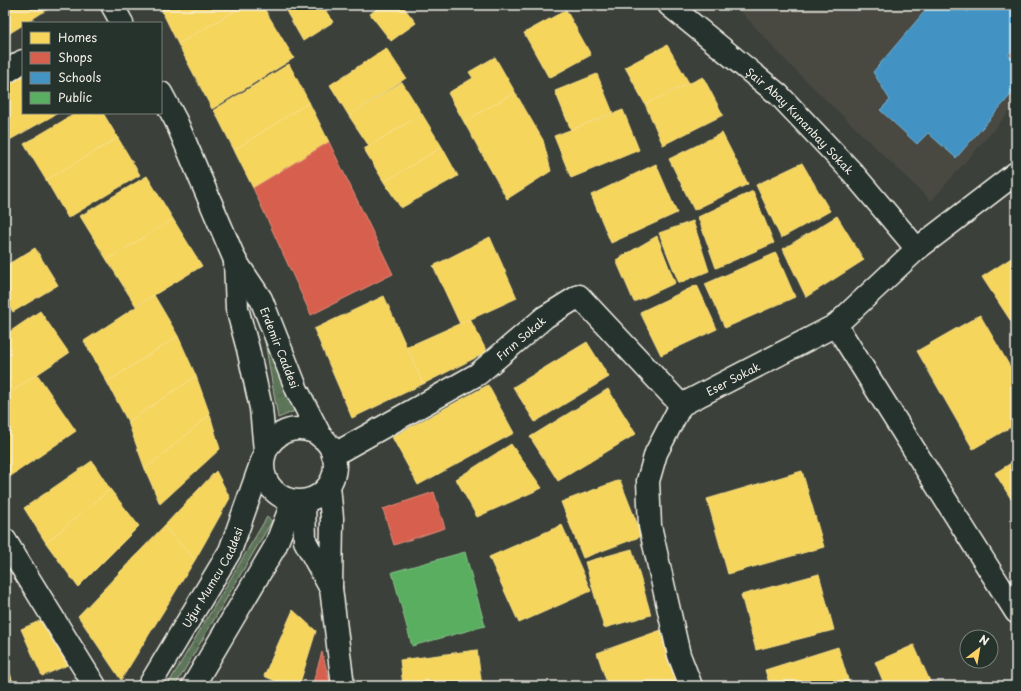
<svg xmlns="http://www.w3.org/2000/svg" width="1021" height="691" font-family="'Playpen Sans',sans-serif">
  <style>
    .built { fill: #4a4a43 }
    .grass { fill: url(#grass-tufts); stroke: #a8b2a0 }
    .homes { fill: #f6d55c; stroke: #f5dd86 }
    .shops { fill: #d6604d; stroke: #df8c7c }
    .schools { fill: #4393c3; stroke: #78afce }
    .public { fill: #5aae61; stroke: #88c28a }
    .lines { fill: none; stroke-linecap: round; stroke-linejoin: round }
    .minor-casing { stroke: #f4f1e8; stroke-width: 25 }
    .secondary-casing { stroke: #f4f1e8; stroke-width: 25 }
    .primary-casing { stroke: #f4f1e8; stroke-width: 25 }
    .minor { stroke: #26332d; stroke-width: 22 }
    .secondary { stroke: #26332d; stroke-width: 22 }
    .primary { stroke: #26332d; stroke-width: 22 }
    .labels { text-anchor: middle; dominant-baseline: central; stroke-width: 4; stroke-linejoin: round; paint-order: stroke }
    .street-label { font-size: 11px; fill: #f4f1e8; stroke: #26332d }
  </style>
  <defs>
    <pattern id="grass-tufts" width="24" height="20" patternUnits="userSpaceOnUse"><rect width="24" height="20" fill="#5d7458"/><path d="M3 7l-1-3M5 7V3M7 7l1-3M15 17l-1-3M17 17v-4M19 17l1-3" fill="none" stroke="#525c4e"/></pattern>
  </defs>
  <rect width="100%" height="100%" fill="#3b403a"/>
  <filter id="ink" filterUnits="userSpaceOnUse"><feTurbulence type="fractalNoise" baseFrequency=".025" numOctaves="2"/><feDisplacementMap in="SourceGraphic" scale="8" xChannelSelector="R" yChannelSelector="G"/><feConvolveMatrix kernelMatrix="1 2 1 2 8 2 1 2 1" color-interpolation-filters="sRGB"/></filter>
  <g filter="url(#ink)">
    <!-- built -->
    <path class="built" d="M735,5H1016V104L931,201L789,64Z"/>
    <!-- grass -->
    <path class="grass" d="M262,324L297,410L278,418Z
      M267,517L272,521L175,686H167Z"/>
    <!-- homes -->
    <path class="homes" d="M5,5H54L26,23H23V25L5,36Z
      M159,5H245L178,44Z
      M245,5H262L294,58L212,109L178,44Z
      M296,5H322L333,22L303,41L286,11Z
      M382,5H402L416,23L391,41L370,14Z
      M566,10L591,55L549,78L524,33Z
      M667,45L689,83L645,104L625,67Z
      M386,48L406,78L349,116L330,85Z
      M495,57L515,92L464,122L448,93L473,78L469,72Z
      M289,64L309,102L234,150L214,110Z
      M597,74L613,113L571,130L555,91Z
      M23,75V113H58L6,142L5,85Z
      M703,77L723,115L663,145L645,104Z
      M402,82L422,114L369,146L349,116Z
      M515,92L543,140L551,171L507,199L464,122Z
      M309,102L329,142L253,188L234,150Z
      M623,110L639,150L571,178L554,136Z
      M76,113H103L118,138L46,180L24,144Z
      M422,114L442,147L384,182L364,149Z
      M722,133L748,184L694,210L669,159Z
      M118,138L140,175L68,218L46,180Z
      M442,147L458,176L401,208L384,182Z
      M802,163L830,211L781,238L756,185Z
      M656,164L677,213L611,243L591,195Z
      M147,176L173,219L107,260L80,216Z
      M753,191L774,243L716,268L698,217Z
      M837,216L864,260L806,297L783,249Z
      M173,219L202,266L136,306L107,260Z
      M693,221L709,271L679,283L659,233Z
      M657,236L675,283L634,302L616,260Z
      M490,237L517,298L460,324L433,266Z
      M35,248L58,285L13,312L5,299V266Z
      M776,253L795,297L725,328L705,284Z
      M1016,255V329L982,277Z
      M697,285L717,329L661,355L640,312Z
      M154,295L178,336L107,382L84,341Z
      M384,296L423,384L352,418L314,329Z
      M40,311L69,353L5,396V335Z
      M980,315L1016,377V424L973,449L917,351Z
      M470,319L487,352L423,384L407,347Z
      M178,336L196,376L128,422L107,382Z
      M587,342L609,377L535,422L513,387Z
      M37,374L76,431L8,478L5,474V396Z
      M196,376L210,415L145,469L128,422Z
      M488,385L514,433L418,485L392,437Z
      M608,389L636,434L558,481L530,437Z
      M210,415L220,449L160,504L145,469Z
      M511,444L542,488L477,517L456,479Z
      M1016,460V507L995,473Z
      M92,461L110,489L46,543L24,508Z
      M216,471L230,498L195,560L164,526Z
      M802,471L824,547L728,574L707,499Z
      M620,480L642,536L583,558L561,502Z
      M110,489L139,526L78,587L46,543Z
      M562,525L591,591L519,623L489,557Z
      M164,526L195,560L121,680L78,616Z
      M632,549L651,615L604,628L585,562Z
      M819,574L834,630L756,650L741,595Z
      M293,610L316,631L299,686H287L264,676Z
      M49,617L70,664L42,676L21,629Z
      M664,629L684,686H608L597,653Z
      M914,645L932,686H885L875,662Z
      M838,647L850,686H770L765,670Z
      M477,650L482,686H403L400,660Z
      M5,657L14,686H5Z"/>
    <!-- shops -->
    <path class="shops" d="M329,142L393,274L311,315L253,188Z
      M434,492L445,528L394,545L383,509Z
      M322,652L331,686H312Z"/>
    <!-- schools -->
    <path class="schools" d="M930,5H960L967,12L973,5H1006L1016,13V46L1008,55L1016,61V89L956,158L928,133L917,144L880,110L890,100L873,72Z"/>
    <!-- public -->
    <path class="public" d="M465,552L485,626L412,646L392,572Z"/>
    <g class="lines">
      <!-- minor casing -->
      <g class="minor-casing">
        <g id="minor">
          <path id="s1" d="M669,5L779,95L852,172L917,249"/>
          <path d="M5,73L23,61"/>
          <path d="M836,325L1016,612"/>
          <path id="s2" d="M333,455L478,374L545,317L579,296L681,405"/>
          <path d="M5,540L95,686"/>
          <path id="s3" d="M691,686L679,655L650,526L648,481L656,453L681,405L836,325L917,249L1016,173"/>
        </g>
      </g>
      <!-- secondary casing -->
      <g class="secondary-casing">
        <path id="secondary" d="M112,5L122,23
          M161,93L176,121L235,260
          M331,588L343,686"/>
      </g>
      <!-- primary casing -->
      <g class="primary-casing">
        <g id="primary">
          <path id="s4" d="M235,260L261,299L297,390L321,437"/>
          <path d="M235,261L237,308L248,349L261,408L265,451"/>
          <circle cx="299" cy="465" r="36"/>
          <path d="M329,486L332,518L331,588"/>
          <path d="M304,502L305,541L330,587"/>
          <path id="s5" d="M149,686L230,551L262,461"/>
          <path d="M193,686L275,547L293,501"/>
        </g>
      </g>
      <!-- minor -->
      <use href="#minor" class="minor"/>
      <!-- secondary -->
      <use href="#secondary" class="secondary"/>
      <!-- primary -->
      <use href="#primary" class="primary"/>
    </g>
  </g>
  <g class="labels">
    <!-- street labels -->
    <g class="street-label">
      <text stroke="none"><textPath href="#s1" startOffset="175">Şair Abay Kunanbay Sokak</textPath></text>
      <text stroke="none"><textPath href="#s2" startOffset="222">Fırın Sokak</textPath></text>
      <text stroke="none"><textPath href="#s4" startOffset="99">Erdemir Caddesi</textPath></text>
      <text stroke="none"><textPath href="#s3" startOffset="352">Eser Sokak</textPath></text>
      <text stroke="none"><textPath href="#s5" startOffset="126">Uğur Mumcu Caddesi</textPath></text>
    </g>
  </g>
  <!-- margin -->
  <rect width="1021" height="691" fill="none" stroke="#26332d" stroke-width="20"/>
  <rect x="10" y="10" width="1001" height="671" fill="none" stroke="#f4f1e8" stroke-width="1.5" filter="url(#ink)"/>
  <!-- legend -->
  <rect x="22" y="22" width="140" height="92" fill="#26332d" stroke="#787f78"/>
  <rect x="30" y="32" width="20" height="12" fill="#f6d55c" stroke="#787f78"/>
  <text x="58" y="42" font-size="12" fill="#f4f1e8">Homes</text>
  <rect x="30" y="52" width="20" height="12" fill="#d6604d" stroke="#787f78"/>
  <text x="58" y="62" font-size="12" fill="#f4f1e8">Shops</text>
  <rect x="30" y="72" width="20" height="12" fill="#4393c3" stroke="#787f78"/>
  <text x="58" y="82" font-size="12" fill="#f4f1e8">Schools</text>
  <rect x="30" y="92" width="20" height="12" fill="#5aae61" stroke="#787f78"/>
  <text x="58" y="102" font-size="12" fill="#f4f1e8">Public</text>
  <!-- north arrow -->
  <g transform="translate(979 649) rotate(31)"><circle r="19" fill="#26332d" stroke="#787f78"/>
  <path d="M0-3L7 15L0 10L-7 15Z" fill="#ffd166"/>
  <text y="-6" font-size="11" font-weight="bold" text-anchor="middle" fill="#f4f1e8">N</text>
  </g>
</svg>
